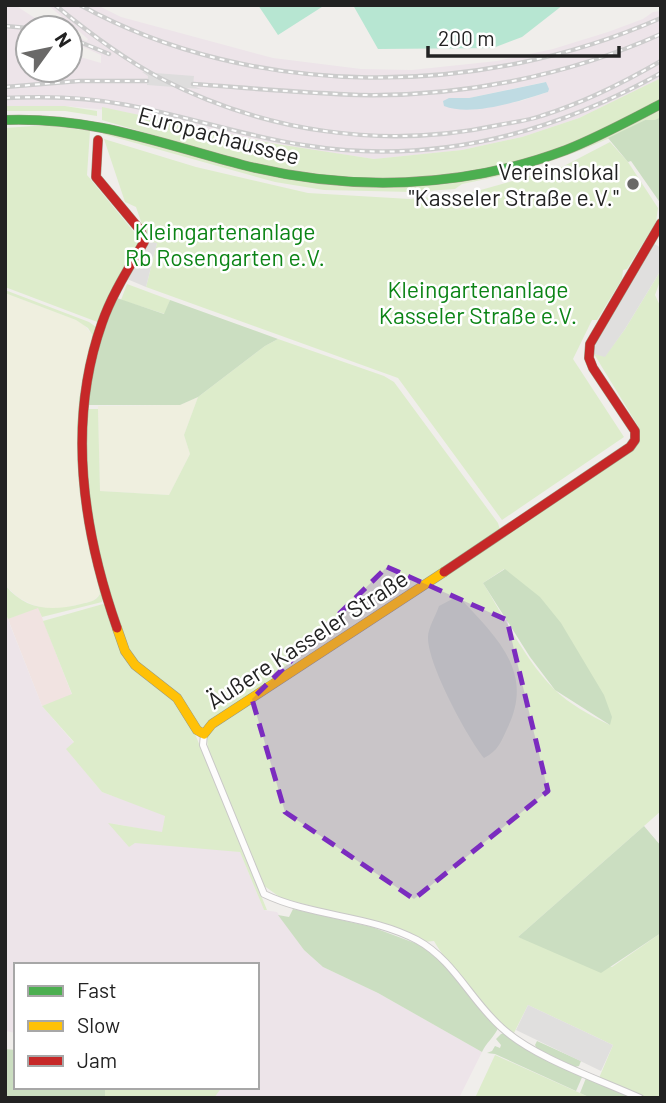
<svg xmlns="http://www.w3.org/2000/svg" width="666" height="1103" font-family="Barlow,sans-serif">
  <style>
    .commercial { fill: #f1e3e1 }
    .industrial { fill: #ede4e9; fill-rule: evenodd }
    .farmland { fill: #efefdf }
    .grass { fill: #ddeccb; fill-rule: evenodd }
    .forest { fill: #cbdec1 }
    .pitch { fill: #b7e6d2 }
    .parking { fill: #e0dfde }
    .water { fill: #bfdbe3 }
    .pier { fill: #dedddd }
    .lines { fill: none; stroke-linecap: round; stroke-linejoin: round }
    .street-casing { stroke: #c9c8c7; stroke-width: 8 }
    .fast-casing { stroke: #999a82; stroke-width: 10 }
    .slow-casing { stroke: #999a82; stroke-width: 10 }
    .jam-casing { stroke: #999a82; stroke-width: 10 }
    .street { stroke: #fdfcfc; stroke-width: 6 }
    .fast { stroke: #4caf50; stroke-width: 9 }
    .slow { stroke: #ffc107; stroke-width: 9 }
    .jam { stroke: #c62828; stroke-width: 9 }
    .rail-casing { stroke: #ccc; stroke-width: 4.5 }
    .rail { stroke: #fff; stroke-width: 2; stroke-dasharray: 5; stroke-linecap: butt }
    .marked { fill: #7b2cbf; fill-opacity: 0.2; stroke: #7b2cbf; stroke-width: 5; stroke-dasharray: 14 9; stroke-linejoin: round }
    .poi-dot { fill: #6a6968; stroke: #fff; stroke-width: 2.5 }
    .labels { text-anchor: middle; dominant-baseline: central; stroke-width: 5; stroke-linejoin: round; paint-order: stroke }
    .street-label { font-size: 23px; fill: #222; stroke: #fff }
    .poi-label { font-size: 23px; fill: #222; stroke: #fff; text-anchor: end }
    .park-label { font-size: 23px; fill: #0c8416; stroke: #fff }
  </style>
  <rect width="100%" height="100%" fill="#f0eeeb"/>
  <!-- commercial -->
  <path class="commercial" d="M38,607L72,695L42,706L8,619Z"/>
  <!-- industrial -->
  <path class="industrial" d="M5,5H15L50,28H28V70H70V54L101,63V55L70,41V35L87,41L88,39L48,5H97L121,17L273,58L361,69L412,70L497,61L553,49L608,32L643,19L653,12L661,11V78L579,118L522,137L462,150L375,159L297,148L119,111L65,106H5ZM545,82L548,92L521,101L473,109L449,98H469Z
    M5,612L42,706L74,743L67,749L102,792L165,815L163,833L110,823L240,852L264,910L277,912L304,950L323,967L378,993L482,1052L459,1098H212L222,1087H257V965H16V1033L5,1031Z"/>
  <!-- farmland -->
  <path class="farmland" d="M5,293L76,320L84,325L93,336L79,399L77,427L80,490L100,594L93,601L59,609L43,608L31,604L19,598L5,585Z
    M198,397L184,435L190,454L169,495L100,491L98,406L180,405Z"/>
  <!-- grass -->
  <path class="grass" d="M661,78V101L583,139L525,160L454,176L394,180L318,177L245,162L102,120V107L270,143L374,159L462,150L522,137L579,118Z
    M5,106H65L97,111V116L65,111H5Z
    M661,108V117L655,121L645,120C587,152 526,172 462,184L455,189L413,192L324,190L275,182L103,134L102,128L317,183L492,175Z
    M48,125L90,131L87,175L139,238V243L100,323L5,287V128Z
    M104,139L196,167L308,193L410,199L470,193L562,167L610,142L628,162L658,208L656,222L627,269L623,270L622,279L597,320H592L573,359L624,437L502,520L398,378L146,287L157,243L148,242L136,207L125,202Z
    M661,270V278L655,295L661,308V811L518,937L612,967L661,933V1098H645L599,1078L613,1045L528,1005L513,1035C488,1011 451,970 434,941L424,942L392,927L281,898L263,885L208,750L207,736L221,722L634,450L640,438L638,426L594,354L605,356L625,329ZM504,569L610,725C591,716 569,704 554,689C526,661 504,617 483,583Z
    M127,284L170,300L165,314L121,300Z
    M5,290L89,322L96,327V331C94,356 83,380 80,406C72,466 86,541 103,599L102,602L42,617L38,608L8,619L5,612V585C26,611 52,611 81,604C89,602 95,602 100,594L80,490L77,427L79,399L93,336L88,328L76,320L5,293Z
    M278,339L384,376L394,382L498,523L500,530L203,727H199C178,701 149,682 130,654C123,644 120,630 116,619C90,549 85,483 87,409H98L100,491L169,495L190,454L184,435L198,397L265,346Z
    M103,604L106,606L123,652L173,696L193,729L267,910H264L240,852L135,843L129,847L108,823L162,832L165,816L102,792L66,749L74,742L42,706L72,694L43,621Z
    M495,1055L591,1098H475Z
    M105,1087H222L214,1098H105Z"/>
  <!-- forest -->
  <path class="forest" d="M661,117V204L631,161L628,162L608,138L645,120H655Z
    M117,298L164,314L170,300L278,339L265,346L198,397L180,405H85L106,321Z
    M505,569L540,597L561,623L604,695L612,717L610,725L555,690L530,657L483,583Z
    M458,596C495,636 536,671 507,729C501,742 498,751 484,758C467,737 427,663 428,637C428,628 436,615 439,606Z
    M644,826L661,846V933L601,973L518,937Z
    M293,909L372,927L420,945L446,966L498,1028C495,1036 486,1043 482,1052L378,993L323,967L304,950L278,915L289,917Z
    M505,1033L583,1075L576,1091L495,1054L487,1053L492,1051L495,1046L500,1048L501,1045L496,1039L501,1034Z
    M537,1041L581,1061L579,1066L575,1067L537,1049L535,1045Z
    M5,1049L16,1050V1087H105V1098H5Z
    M586,1078L635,1098H591L580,1093Z"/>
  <!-- pitch -->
  <path class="pitch" d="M258,5H325L278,35Z
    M353,5H563L522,37L493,48L378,49Z"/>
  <!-- parking -->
  <path class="parking" d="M148,242L157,243L146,287L127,279Z
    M653,243L661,248V270L625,329L605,357L594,354V341Z
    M528,1005L613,1045L601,1071L516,1030Z"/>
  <!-- water -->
  <path class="water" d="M546,82L549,89L548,92C520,101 471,117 444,106L443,101L449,98H469Z"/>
  <!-- pier -->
  <path class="pier" d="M142,72L194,76L193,86L201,89L147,85L148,76Z"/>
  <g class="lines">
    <!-- street casing -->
    <g class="street-casing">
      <path id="street" d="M204,734L203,745L264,894C312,917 370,915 417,940C454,960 471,1001 502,1028C535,1058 598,1079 640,1098"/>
    </g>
    <!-- fast casing -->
    <g class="fast-casing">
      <path id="fast" d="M5,120C96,117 158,143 243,165C350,192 462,189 566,150C599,137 630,120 661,104"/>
    </g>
    <!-- slow casing -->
    <g class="slow-casing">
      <path id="slow" d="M117,628L125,651L135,665L177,698L197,730L204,734L212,724L444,572"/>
    </g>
    <!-- jam casing -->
    <g class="jam-casing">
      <path id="jam" d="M98,140L96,177L141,231L144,242C129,268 112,294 102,323C67,422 83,531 117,628
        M444,572L630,447L635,440V431L593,368L589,358L590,344L661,223"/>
    </g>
    <!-- street -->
    <use href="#street" class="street"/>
    <!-- fast -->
    <use href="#fast" class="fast"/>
    <!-- slow -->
    <use href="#slow" class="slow"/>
    <!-- jam -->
    <use href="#jam" class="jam"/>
    <!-- rail casing -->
    <g class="rail-casing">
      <path id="rail" d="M55,5C88,32 122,58 160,78C264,132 384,150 499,125C513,122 527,121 541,116C583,103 623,83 661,61
        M80,5C255,101 480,98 661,18
        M5,26L28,28
        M70,38L109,54
        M193,84C248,88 303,93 359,95C461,97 567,76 661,34
        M5,87L79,81H147
        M5,98C46,96 87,97 127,105C186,116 244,136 303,145C431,166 550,135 661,73"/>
    </g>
    <!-- rail -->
    <use href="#rail" class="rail"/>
  </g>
  <!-- marked area -->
  <path class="marked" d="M387,567L507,620L548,791L414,899L285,812L252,699Z"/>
  <!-- markers -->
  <circle class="poi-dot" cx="633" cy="184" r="7"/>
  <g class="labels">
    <!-- street labels -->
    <g class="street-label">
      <text transform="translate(219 135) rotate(15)">Europachaussee</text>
      <text transform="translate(307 639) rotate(-33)">Äußere Kasseler Straße</text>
    </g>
    <!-- poi labels -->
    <g class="poi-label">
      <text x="619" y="171">Vereinslokal<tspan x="619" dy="26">"Kasseler Straße e.V."</tspan></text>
    </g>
    <!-- park labels -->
    <g class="park-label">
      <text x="225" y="231">Kleingartenanlage<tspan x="225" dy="26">Rb Rosengarten e.V.</tspan></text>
      <text x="478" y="289">Kleingartenanlage<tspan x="478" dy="26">Kasseler Straße e.V.</tspan></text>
    </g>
  </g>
  <!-- border -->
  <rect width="666" height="1103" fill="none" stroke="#222222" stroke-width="14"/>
  <!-- legend -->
  <rect x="14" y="963" width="245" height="126" fill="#ffffff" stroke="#a7a7a7" stroke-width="2"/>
  <rect x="28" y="986" width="35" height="10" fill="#4caf50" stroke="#a7a7a7" stroke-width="2"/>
  <text x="77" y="998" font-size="21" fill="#222222">Fast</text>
  <rect x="28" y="1021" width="35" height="10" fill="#ffc107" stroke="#a7a7a7" stroke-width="2"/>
  <text x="77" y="1033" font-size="21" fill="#222222">Slow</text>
  <rect x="28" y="1056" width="35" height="10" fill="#c62828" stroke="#a7a7a7" stroke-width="2"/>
  <text x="77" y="1068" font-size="21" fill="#222222">Jam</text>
  <!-- north arrow -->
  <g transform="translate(49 49) rotate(57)"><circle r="33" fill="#ffffff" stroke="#a7a7a7" stroke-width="2"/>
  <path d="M0-5L12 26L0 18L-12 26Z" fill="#6a6968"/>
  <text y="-10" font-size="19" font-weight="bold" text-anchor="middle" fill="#222222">N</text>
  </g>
  <!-- scale -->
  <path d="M428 46v10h191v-10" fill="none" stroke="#222222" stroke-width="3.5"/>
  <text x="438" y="46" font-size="21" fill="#222222" stroke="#ffffff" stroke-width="5" paint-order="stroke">200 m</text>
</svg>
